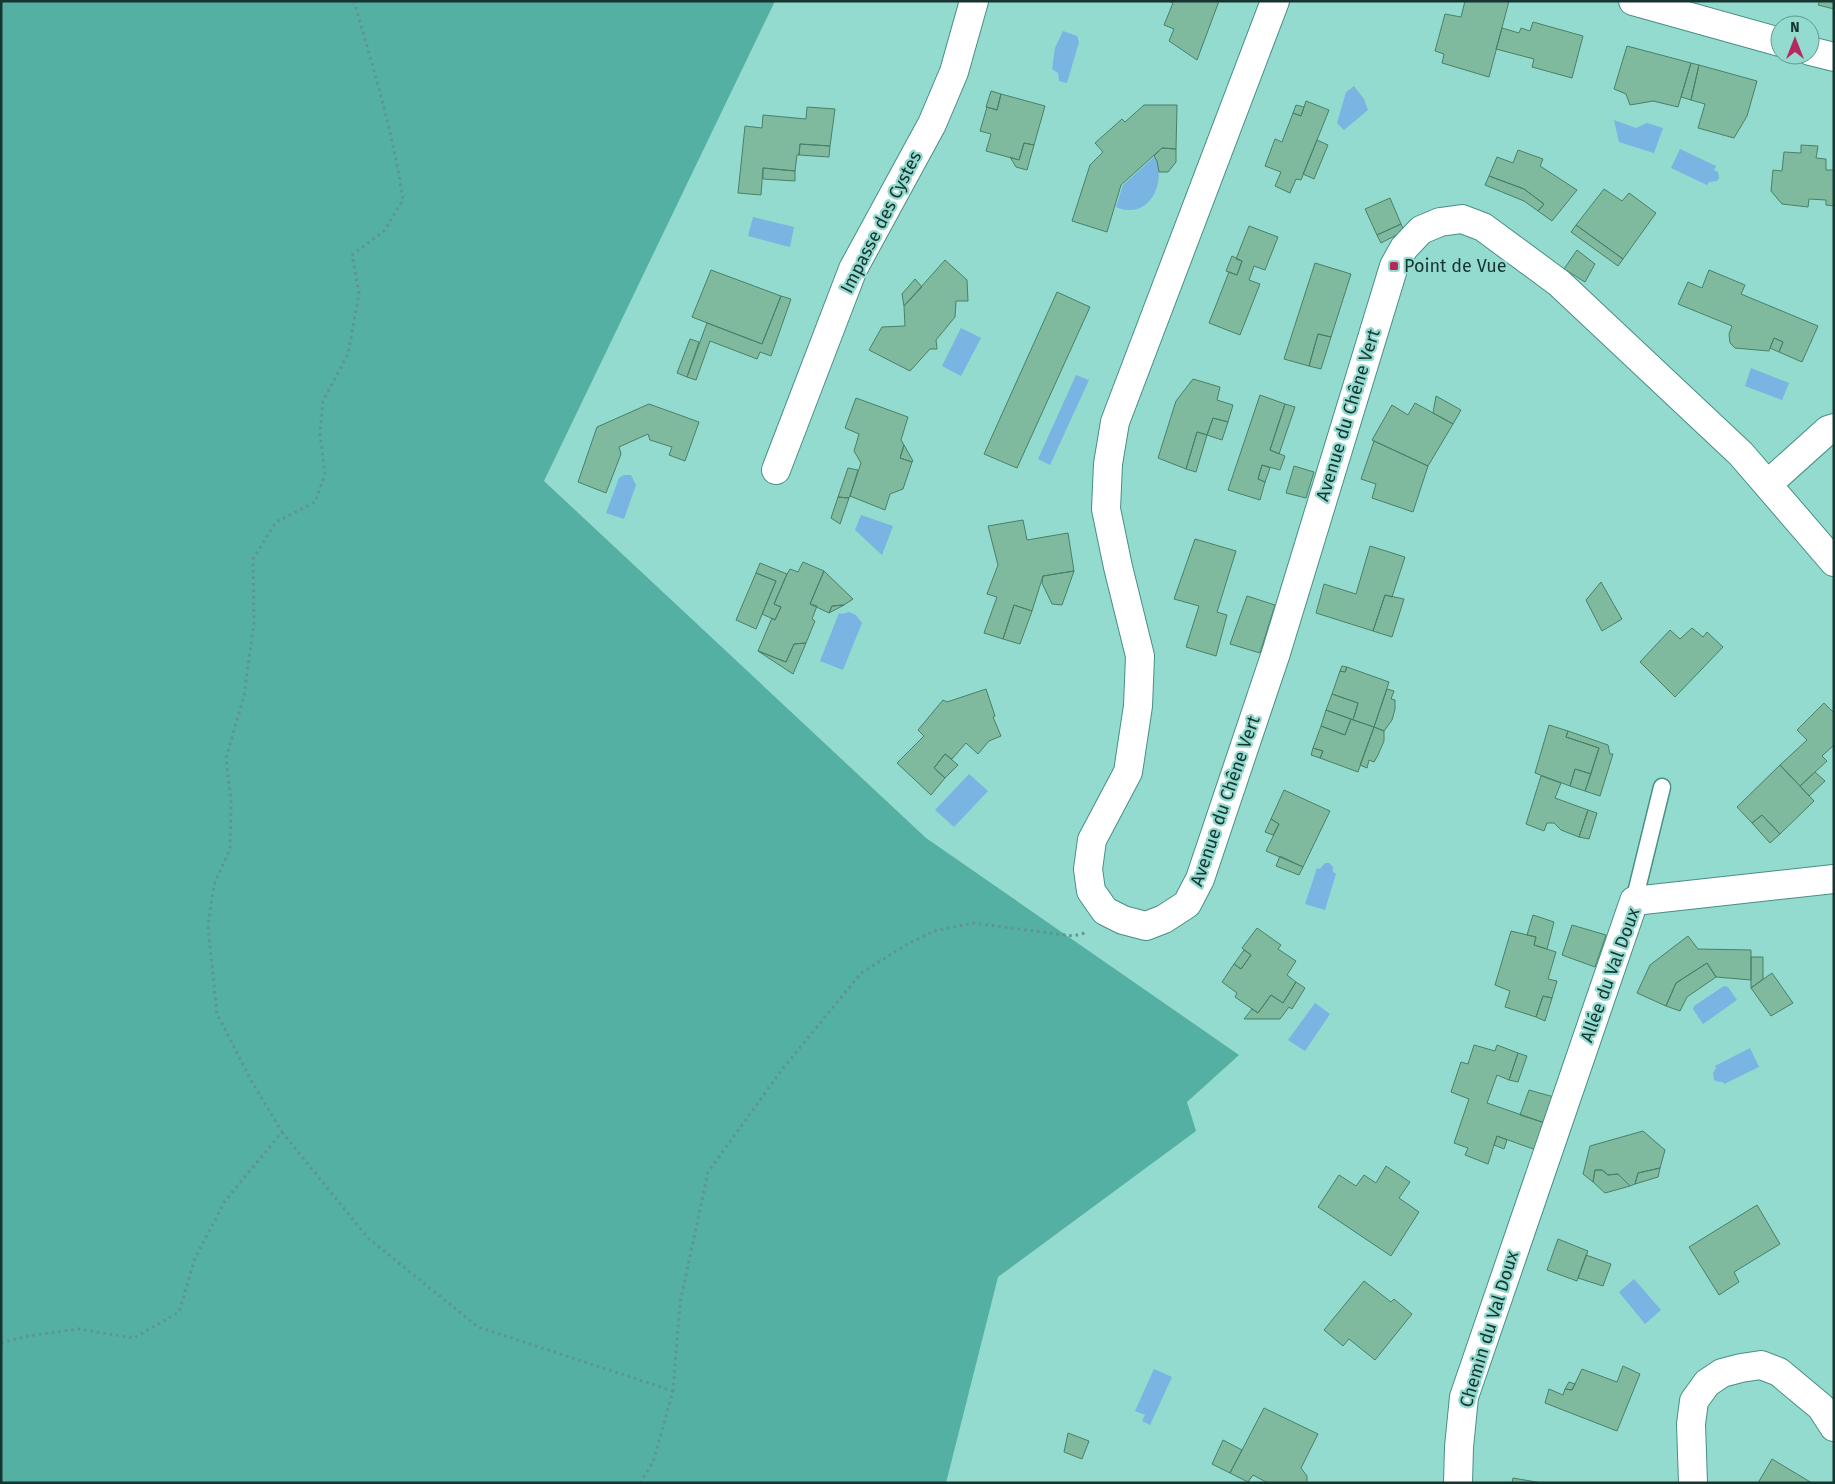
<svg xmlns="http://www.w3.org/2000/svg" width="1835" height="1484" font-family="'Fira Sans',sans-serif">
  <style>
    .forest { fill: #53b0a3 }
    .water { fill: #7ab4e2 }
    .building { fill: #7fb99e; stroke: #488168 }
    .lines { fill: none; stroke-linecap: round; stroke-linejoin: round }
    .lane-casing { stroke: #488f85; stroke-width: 19 }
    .street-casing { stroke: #488f85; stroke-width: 30 }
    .path { stroke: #5f958d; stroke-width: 3; stroke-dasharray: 2.5 4; stroke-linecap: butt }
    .lane { stroke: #fff; stroke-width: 16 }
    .street { stroke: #fff; stroke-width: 28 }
    .poi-dot { fill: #b6295e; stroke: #93dacf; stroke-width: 2 }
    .labels { text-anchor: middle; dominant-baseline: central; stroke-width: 4.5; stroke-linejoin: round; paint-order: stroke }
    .street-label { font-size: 18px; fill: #163430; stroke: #93dacf }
    .poi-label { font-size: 18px; fill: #163430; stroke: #93dacf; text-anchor: start }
  </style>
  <rect width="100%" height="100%" fill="#93dacf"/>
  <!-- forest -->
  <path class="forest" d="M1,1H775L544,481L926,838L1239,1055L1187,1102L1196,1131L998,1277L946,1483H1Z"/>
  <!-- water -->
  <path class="water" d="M1063,31L1077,36L1079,42L1067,83L1059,81L1058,73L1052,69L1055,48Z
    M1354,86L1364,99L1368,110L1344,130L1337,123L1346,92Z
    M1614,120L1636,128L1647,123L1663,128L1654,153L1619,142Z
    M1680,149L1716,166L1714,170L1718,172L1719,178L1717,181L1709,182L1707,185L1671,168Z
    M1155,156C1165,177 1155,212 1127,210C1124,210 1119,208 1116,207L1123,185Z
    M753,217L794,227L790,247L748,236Z
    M961,328L981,338L961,376L942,366Z
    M1751,368L1789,383L1782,400L1745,386Z
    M1076,375L1089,380L1050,465L1038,459Z
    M624,475H631L636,485L624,519L606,513L619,478Z
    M861,515L893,526L882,555L855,530Z
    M849,612L856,615L862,623L843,670L820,661L839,613L842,614Z
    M969,774L988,791L954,827L935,810Z
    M1325,863H1329L1333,867V872L1336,874L1325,910L1305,904L1317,868L1320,869Z
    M1724,986L1728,987L1737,1000L1703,1024L1693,1009L1694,1006Z
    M1315,1003L1330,1014L1305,1051L1288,1040Z
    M1750,1048L1759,1067L1724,1084L1723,1082H1719L1714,1080L1713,1073L1716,1068L1715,1066Z
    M1634,1279L1661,1310L1645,1324L1619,1292Z
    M1154,1369L1172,1377L1150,1425L1142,1421L1145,1415L1135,1411Z"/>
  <!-- building -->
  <path class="building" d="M1168,1H1219L1197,60L1169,41L1174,29L1164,25L1173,3Z
    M1465,1H1509L1489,77L1442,63L1444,54L1435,51L1445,14L1461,17Z
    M1820,1H1834V9L1818,5Z
    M1533,22L1583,36L1572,78L1532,67L1534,59L1496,49L1502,28L1519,33L1521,28L1530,31Z
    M1627,46L1691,63L1678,107L1653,101L1630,105L1626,94L1614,89Z
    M1691,63L1699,65L1691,100L1681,97Z
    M1699,65L1757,81L1747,116L1734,138L1698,128L1705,104L1691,100Z
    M991,91L1001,94L997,110L986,107Z
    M1001,94L1045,106L1034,145L1024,143L1019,160L986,151L991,134L980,131L987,107L997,110Z
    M1306,101L1329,110L1301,180L1296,179L1290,193L1275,186L1281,172L1265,166L1275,139L1282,142L1293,113L1301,116Z
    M1144,105H1177L1176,149L1162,148L1121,185L1107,232L1072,221L1090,165L1103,152L1095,143L1122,119L1125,122Z
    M1296,105L1304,107L1301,116L1293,113Z
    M807,107L835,109L830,146L800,144L799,155H797L795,171L763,168L761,195L738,193L745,126L762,128L763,115L806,119Z
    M1317,140L1328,145L1314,179L1303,174Z
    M1024,143L1034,145L1027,170L1016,167L1010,157L1019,160Z
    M800,144L830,146L829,157L799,155Z
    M1801,145L1818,146L1816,158L1826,159V170H1834V206L1826,205V200L1809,199L1808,207L1782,204L1771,191L1773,170L1782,171L1784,152L1801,153Z
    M1162,148L1176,149V162L1168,172H1159L1157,161L1154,156Z
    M1518,150L1543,159L1540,166L1577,190L1552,221L1538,211L1544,204L1524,189L1489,176L1497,157L1513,163Z
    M763,168L795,171V181L763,179Z
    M1489,176L1524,189L1544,204L1538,211L1524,201L1485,185Z
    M1604,189L1622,201L1629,193L1656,213L1623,259L1576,225Z
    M1390,198L1401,224L1377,235L1365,209Z
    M1401,224L1404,231L1381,243L1377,235Z
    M1576,225L1623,259L1618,266L1571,232Z
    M1249,226L1278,237L1265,270L1254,266L1249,280L1260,284L1240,335L1209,323L1229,272L1237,275L1242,261L1236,259Z
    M1577,250L1595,264L1585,282L1564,269Z
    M1232,256L1242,261L1237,275L1226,271Z
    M945,260L967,280L968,301H956L955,317L936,340L937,349H930L910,371L869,350L882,327L905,326L904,306Z
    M1315,263L1351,274L1331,337L1318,334L1309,366L1284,359Z
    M711,270L781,296L762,344L692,317Z
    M1709,270L1745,285L1741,294L1818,326L1802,362L1779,352L1783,342L1774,338L1769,351L1735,348L1730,343L1729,334L1732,326L1678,304L1688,282L1702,288Z
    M915,279L922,287L904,306L902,294Z
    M1057,292L1090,307L1017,468L984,454Z
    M781,296L791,299L771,356L760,352L757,359L710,341L696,380L687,377L707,323L762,344Z
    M1318,334L1331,337L1321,369L1309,366Z
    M1774,338L1783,342L1779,352L1770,348Z
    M690,339L699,342L687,377L677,373Z
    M1193,379L1220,387L1217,400L1233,405L1228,422L1213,418L1207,435L1197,432L1186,469L1158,458L1176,401Z
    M1260,395L1285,404L1270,450L1285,456L1280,470L1262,465L1258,479L1265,482L1260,500L1228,490Z
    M1436,396L1461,410L1453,424L1433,413Z
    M856,398L908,417L901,440L904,445L900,458L912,462L903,489L890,494L885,510L850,496L861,463L854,451L859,434L845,428Z
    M1415,403L1453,424L1428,466L1372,440L1392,405L1408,415Z
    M649,404L699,422L685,461L669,455L672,447L650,440L648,434L619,447L621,454L606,493L578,482L597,427Z
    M1285,404L1295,407L1279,454L1270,450Z
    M1213,418L1228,422L1222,440L1207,435Z
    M1197,432L1207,435L1196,472L1186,469Z
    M1374,441L1428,466L1413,512L1372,498L1376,484L1361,479Z
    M904,445L913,461L912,462L900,458Z
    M1262,465L1270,468L1265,482L1258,479Z
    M1294,466L1314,472L1306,498L1286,493Z
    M848,468L858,470L850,496L849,498L838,497Z
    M838,497L849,498L840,524L831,518Z
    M1023,520L1027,540L1068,533L1074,571L1043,576L1032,611L1014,605L1003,639L984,633L997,597L987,594L998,565L988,526Z
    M1195,539L1236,551L1217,612L1227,615L1216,656L1186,647L1199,606L1174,599Z
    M1370,546L1405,557L1392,597L1385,595L1373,631L1316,613L1324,584L1356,594Z
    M803,562L824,571L810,604L817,606L812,619L815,621L806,643L794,644L786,662L758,651L772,618L775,620L781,607L774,604L787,574L790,569L798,572Z
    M760,563L787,574L774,604L781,607L775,620L762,614L776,581L756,573Z
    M824,571L853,599L844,605L832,606L829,613L810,604Z
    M1074,571L1062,605L1052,604L1042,583L1043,576Z
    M756,573L776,581L756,629L736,620Z
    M1601,582L1622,619L1602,631L1586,600Z
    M1385,595L1404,599L1392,637L1373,631Z
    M1247,596L1275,605L1260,653L1230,644Z
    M844,605L829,613L832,606Z
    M1014,605L1032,611L1020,644L1003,639Z
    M1692,628L1703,637L1707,632L1723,647L1675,697L1640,662L1670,630L1680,639Z
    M806,643L793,674L758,651L786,662L794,644Z
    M1342,666L1347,667L1345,672L1340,671Z
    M1347,667L1389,682L1374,727L1353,720L1358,703L1332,694L1340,671L1345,672Z
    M986,689L995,716L993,717L1001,736L989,741L978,754L966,743L952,759L945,754L934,768L945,778L931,795L897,763L924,736L918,730L943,700L947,702Z
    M1387,689L1394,691L1391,699L1395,700V709L1392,720L1384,731L1374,727Z
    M1332,694L1358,703L1353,720L1326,710Z
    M1824,703L1834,713V745L1822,756L1827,761L1800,786L1780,765L1807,740L1797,730Z
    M1326,710L1351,719L1345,735L1321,726Z
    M1351,719L1374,727L1358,772L1320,758L1323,751L1313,748L1321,726L1345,735Z
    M1549,725L1568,731L1566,737L1599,748L1591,774L1575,769L1570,786L1535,773Z
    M1374,727L1384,731V741L1378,755L1374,762L1369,760L1367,768L1360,765Z
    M1568,731L1608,745L1610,754H1613L1600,796L1585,791L1599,748L1566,737Z
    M1313,748L1323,751L1320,758L1311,755Z
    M945,754L958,765L945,778L934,768Z
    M1780,765L1814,801L1780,834L1762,815L1752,823L1737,807Z
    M1575,769L1591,774L1585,791L1570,786Z
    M1815,772L1825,781L1809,796L1800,786Z
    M1541,776L1561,783L1555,798L1588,810L1579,837L1561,830L1554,823H1547L1544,831L1526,824Z
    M1284,790L1330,811L1303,867L1266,851L1279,824L1271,819Z
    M1588,810L1597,813L1589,839L1579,837Z
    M1762,815L1780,834L1770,843L1752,823Z
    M1271,819L1279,824L1273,835L1265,832Z
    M1280,856L1303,867L1299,875L1276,866Z
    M1533,915L1554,922L1547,949L1534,945L1536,937L1527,935Z
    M1572,925L1606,935L1595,967L1562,955Z
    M1257,928L1281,945L1278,949L1296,961L1287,975L1296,982L1283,1003L1271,995L1258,1013L1235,997L1237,993L1222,982L1234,964L1241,969L1251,955L1242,948Z
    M1511,931L1536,937L1534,945L1556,952L1548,979L1557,981L1552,998L1543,996L1536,1017L1505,1007L1510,991L1495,985Z
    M1688,936L1698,949L1751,950V980L1716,977L1707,963L1676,983L1666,1006L1637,993L1650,965Z
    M1244,950L1251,955L1241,969L1234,964Z
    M1751,957H1763V979L1751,988Z
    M1707,963L1716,977L1687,997L1680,1011L1666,1006L1676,983Z
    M1772,973L1793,1003L1771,1016L1751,988Z
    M1296,982L1305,988L1292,1009L1289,1007L1280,1019H1244L1252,1009L1258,1013L1271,995L1283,1003Z
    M1543,996L1552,998L1545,1021L1536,1017Z
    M1474,1045L1495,1051L1497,1045L1518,1053L1509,1080L1497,1075L1487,1103L1545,1123L1536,1150L1497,1136L1488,1164L1465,1155L1468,1148L1454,1143L1469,1099L1451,1092L1461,1062L1468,1064Z
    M1518,1053L1527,1056L1518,1082L1509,1080Z
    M1529,1090L1554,1097L1545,1123L1520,1115Z
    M1643,1131L1665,1150L1660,1168L1638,1173L1635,1184L1630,1186L1618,1174L1608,1175L1602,1170H1595L1593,1182L1583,1174L1590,1146Z
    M1497,1136L1507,1140L1504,1149L1494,1145Z
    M1386,1166L1410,1182L1399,1198L1419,1212L1391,1256L1318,1207L1339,1175L1356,1186L1364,1175L1376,1183Z
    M1660,1168L1658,1177L1635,1184L1638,1173Z
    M1595,1170H1602L1608,1175L1618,1174L1630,1186L1605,1193L1593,1182Z
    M1757,1205L1780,1244L1734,1272L1739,1282L1719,1295L1689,1247Z
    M1558,1239L1588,1251L1577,1281L1547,1270Z
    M1586,1255L1611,1264L1603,1286L1578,1278Z
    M1364,1281L1391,1302L1394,1299L1412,1314L1375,1360L1349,1339L1343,1346L1324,1330Z
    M1623,1366L1640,1374L1617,1431L1545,1403L1549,1389L1563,1395L1565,1389L1572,1390L1582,1369L1617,1382Z
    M1569,1382L1575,1384L1572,1390L1565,1389Z
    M1264,1408L1318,1434L1301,1468L1307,1476V1483H1268L1253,1475L1248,1482L1230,1473Z
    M1068,1433L1089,1441L1082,1459L1064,1452Z
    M1223,1440L1242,1450L1230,1473L1212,1464Z
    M1772,1459L1812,1483H1758Z
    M1513,1478L1542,1483H1512Z"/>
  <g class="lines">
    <!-- lane casing -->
    <g class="lane-casing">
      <path id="lane" d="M1634,901L1662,787"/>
    </g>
    <!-- street casing -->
    <g class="street-casing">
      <path id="street" d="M1275,1L1115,422L1108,464L1106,509L1118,567L1140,656L1138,706L1128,772L1092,840L1088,869L1091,891L1105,911L1123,920L1146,926L1164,919L1187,904L1200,879L1276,653L1394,266L1404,248L1421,230L1440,222L1462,219L1483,227L1559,283L1741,454L1834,562
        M1633,1L1780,42
        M1810,51L1834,57
        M776,470L853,269L932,124L954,72L974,1
        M1768,484L1828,430L1834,428
        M1458,1483L1459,1447L1464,1397L1634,901L1834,879
        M1693,1483L1691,1424L1694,1401L1707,1383L1722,1373L1741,1368L1761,1365L1779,1372L1821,1407L1834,1427"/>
    </g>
    <!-- path -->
    <path class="path" d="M282,1132L368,1238L478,1327L673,1391
      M1,1343L28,1336L78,1329L134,1338L179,1312L195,1258L225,1201L282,1132L252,1082L217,1014L208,926L214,885L230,849L231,801L226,758L244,696L254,622L253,559L276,522L315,502L325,474L320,434L323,401L348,354L359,293L352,255L384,231L403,200C393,132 373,67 354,1
      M640,1483L653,1462L673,1391L680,1303L708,1172L781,1071L861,973L906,945L934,931L973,923L1073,936L1085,933"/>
    <!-- lane -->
    <use href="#lane" class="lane"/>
    <!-- street -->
    <use href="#street" class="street"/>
  </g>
  <!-- markers -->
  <rect class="poi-dot" x="1389" y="261" width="10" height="10" rx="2.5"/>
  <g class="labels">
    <!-- street labels -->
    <g class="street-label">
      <text transform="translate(881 222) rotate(-63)">Impasse des Cystes</text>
      <text transform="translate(1348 415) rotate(-73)">Avenue du Chêne Vert</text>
      <text transform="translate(1225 801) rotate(-71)">Avenue du Chêne Vert</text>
      <text transform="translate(1610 975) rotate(-70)">Allée du Val Doux</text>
      <text transform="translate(1489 1329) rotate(-73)">Chemin du Val Doux</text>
    </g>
    <!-- poi labels -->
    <g class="poi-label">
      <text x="1404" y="266">Point de Vue</text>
    </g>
  </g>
  <!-- border -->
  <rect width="1835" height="1484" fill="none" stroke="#163430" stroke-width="5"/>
  <!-- north arrow -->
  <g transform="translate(1795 40)"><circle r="24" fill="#93dacf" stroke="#61988f"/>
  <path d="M0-4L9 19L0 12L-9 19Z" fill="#b6295e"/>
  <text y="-8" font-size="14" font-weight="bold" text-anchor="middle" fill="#163430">N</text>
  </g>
</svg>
